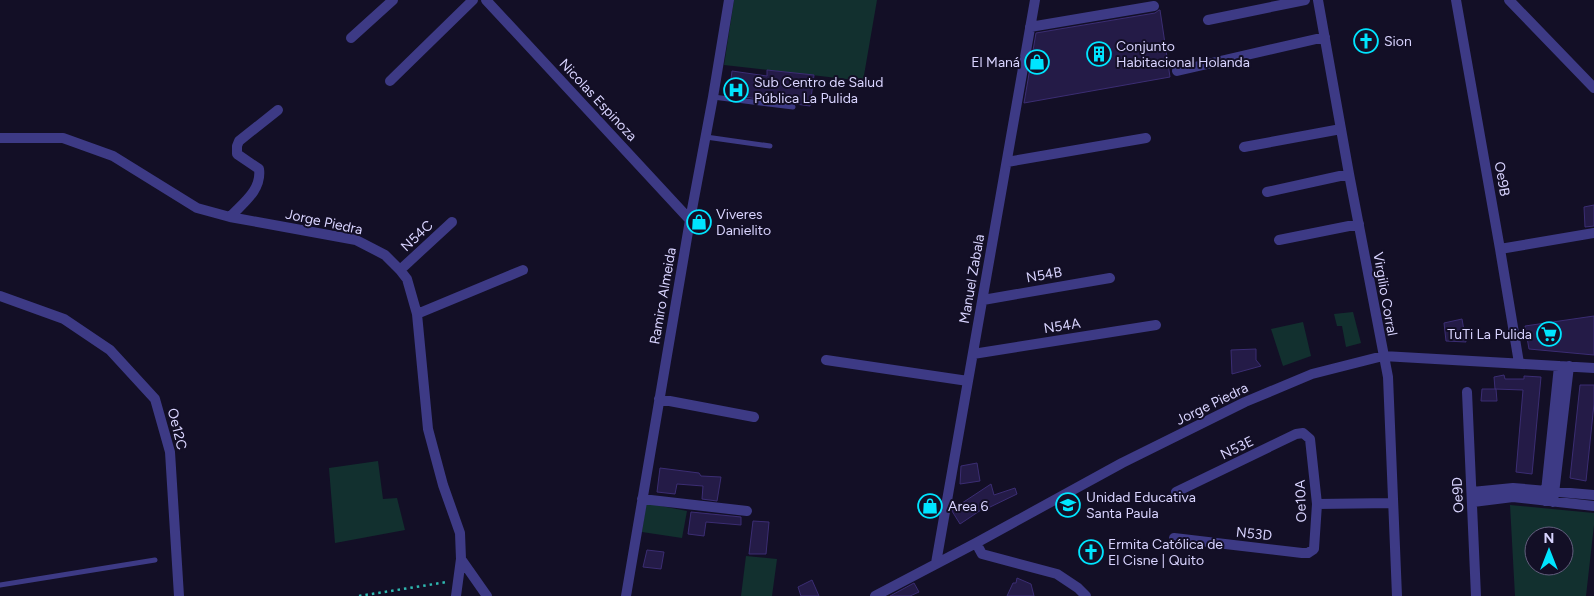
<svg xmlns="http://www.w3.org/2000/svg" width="1594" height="596" font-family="Figtree,sans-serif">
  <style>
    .green { fill: #12302f; fill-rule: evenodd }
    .building { fill: #241b47; stroke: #3b2d73 }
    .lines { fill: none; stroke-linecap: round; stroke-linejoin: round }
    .path { stroke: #2fb8b0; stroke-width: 2.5; stroke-dasharray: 2.5 4; stroke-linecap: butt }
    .service { stroke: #3d3a85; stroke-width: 5 }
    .minor { stroke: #3d3a85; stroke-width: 10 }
    .labels { text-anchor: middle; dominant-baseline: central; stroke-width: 4; stroke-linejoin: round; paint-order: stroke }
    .poi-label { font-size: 14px; fill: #d9d4ff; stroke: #130f26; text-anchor: start }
    .street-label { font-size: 14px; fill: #d9d4ff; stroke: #130f26 }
  </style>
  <rect width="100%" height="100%" fill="#130f26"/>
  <!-- green -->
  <path class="green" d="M734,0H877L863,81L724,65Z
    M1353,312L1361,343L1346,347L1342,326H1337L1334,314Z
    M1303,322L1311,356L1283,366L1271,329Z
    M378,461L383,499L397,498L405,530L335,543L329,468Z
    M646,503L687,511L682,538L642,532Z
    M1510,505L1594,513V525L1586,596H1515ZM1534,536H1564V566H1534Z
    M746,556L777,559L772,596H741Z"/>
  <!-- building -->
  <path class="building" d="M1159,10H1160L1170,77L1024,103L1036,33L1155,13Z
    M767,70L814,75L810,106L729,95L732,71L767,76Z
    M1594,205V226L1585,227L1584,207Z
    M1594,316V355L1529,349L1525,326Z
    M1462,319L1466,342L1446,341L1444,323Z
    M1256,349V360L1261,366L1232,374L1231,350Z
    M1504,375L1505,379H1524V376L1541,377L1532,474L1516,472L1523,390L1495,389L1494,377Z
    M1580,385H1594V404L1586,481L1570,478Z
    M1482,389H1496L1497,401H1481Z
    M977,463L980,481L960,484L961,466Z
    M660,468L699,473L701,476L721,477L717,501L702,499L703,486L677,484L675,494L657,492Z
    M991,484L994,495L1015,488L1017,494L988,508L987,506L960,524L952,511L953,509Z
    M691,512L741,517V525L706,522L704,536L688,534Z
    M753,521L769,522L766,554H749Z
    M647,550L664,552L661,569L643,567Z
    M1017,578L1031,584L1034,596H1007L1013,583H1016Z
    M812,580L819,596H801L798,587Z
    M914,583L919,592L910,596H890Z"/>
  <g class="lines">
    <!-- path -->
    <path class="path" d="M359,596L447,582"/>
    <!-- service -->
    <path class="service" d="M713,97L793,107
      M706,137L770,146
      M0,585L155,560"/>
    <!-- minor -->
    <path class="minor" d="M486,0L690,220
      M1318,0L1349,174L1388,377L1397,596
      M1456,0L1500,249L1519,363
      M1509,0L1594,88
      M1208,20L1305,0
      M1030,27L1154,6
      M351,38L393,0
      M1177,71L1325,37
      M390,81L473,0
      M0,138H63L113,156L197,208L230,217L356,240L385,255L400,270L407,279L417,314L428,429L443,485L460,533L461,559L456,596
      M1244,147L1341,129
      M1007,162L1146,138
      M1267,192L1349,174
      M230,217C243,203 262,190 259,169L237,154V146L239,141L278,110
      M1279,240L1359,224
      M1500,249L1594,233
      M400,270L452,222
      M0,296L64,319L110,350L155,399L170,452L179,596
      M983,300L1110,278
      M417,314L523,270
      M973,354L1156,325
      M826,360L968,381
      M1467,392L1476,596
      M659,399L754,417
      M1472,492L1513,488L1594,495
      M642,499L747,511
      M1545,501L1559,366
      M1473,502L1513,497L1594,506
      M1553,502L1569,366
      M1317,504L1393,503
      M1174,538L1302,553H1308L1314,549L1317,504L1310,439L1303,433L1296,434L1176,492
      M976,543L982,554L1057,574L1078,588L1086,596
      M461,559L487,596
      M936,563L1035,0
      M626,596L690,220L713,97L729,0
      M875,596L976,543L1122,463L1245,402L1312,374L1383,356L1594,368"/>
  </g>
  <!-- icons -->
  <defs>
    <g id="church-ring" transform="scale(1.25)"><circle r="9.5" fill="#130f26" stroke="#00e5ff" stroke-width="1.5"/><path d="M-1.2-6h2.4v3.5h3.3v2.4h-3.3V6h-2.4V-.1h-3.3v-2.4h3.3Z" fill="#00e5ff"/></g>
    <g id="building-ring" transform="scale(1.25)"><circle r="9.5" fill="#130f26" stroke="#00e5ff" stroke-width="1.5"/><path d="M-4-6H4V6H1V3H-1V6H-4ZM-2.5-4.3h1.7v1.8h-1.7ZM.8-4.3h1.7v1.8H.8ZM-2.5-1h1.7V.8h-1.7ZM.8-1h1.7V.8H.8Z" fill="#00e5ff"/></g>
    <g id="shop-ring" transform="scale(1.25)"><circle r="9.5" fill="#130f26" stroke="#00e5ff" stroke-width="1.5"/><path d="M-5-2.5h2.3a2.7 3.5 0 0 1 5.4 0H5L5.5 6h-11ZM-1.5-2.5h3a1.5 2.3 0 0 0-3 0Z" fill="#00e5ff"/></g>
    <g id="hospital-ring" transform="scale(1.25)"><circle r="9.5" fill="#130f26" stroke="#00e5ff" stroke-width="1.5"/><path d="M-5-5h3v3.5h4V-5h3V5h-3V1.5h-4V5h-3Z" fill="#00e5ff"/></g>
    <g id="supermarket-ring" transform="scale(1.25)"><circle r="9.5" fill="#130f26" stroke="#00e5ff" stroke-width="1.5"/><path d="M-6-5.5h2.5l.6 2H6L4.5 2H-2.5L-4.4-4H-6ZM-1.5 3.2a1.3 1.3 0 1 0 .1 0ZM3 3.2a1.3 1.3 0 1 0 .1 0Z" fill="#00e5ff"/></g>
    <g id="university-ring" transform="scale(1.25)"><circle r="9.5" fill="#130f26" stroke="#00e5ff" stroke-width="1.5"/><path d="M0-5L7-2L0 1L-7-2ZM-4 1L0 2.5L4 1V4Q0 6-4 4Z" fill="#00e5ff"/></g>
  </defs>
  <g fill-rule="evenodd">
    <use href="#church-ring" x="1366" y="41"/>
    <use href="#building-ring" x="1099" y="54"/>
    <use href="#shop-ring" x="1037" y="62"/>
    <use href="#hospital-ring" x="736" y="90"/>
    <use href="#shop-ring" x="699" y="222"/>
    <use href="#supermarket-ring" x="1549" y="334"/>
    <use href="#university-ring" x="1068" y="505"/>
    <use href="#shop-ring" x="930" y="506"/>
    <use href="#church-ring" x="1091" y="552"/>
  </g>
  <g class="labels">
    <!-- poi labels -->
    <g class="poi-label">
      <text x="1384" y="41">Sion</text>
      <text x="1116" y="46">Conjunto<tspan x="1116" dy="16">Habitacional Holanda</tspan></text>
      <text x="1020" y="62" text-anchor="end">El Maná</text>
      <text x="754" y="82">Sub Centro de Salud<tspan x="754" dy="16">Pública La Pulida</tspan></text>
      <text x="716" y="214">Viveres<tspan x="716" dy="16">Danielito</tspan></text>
      <text x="1532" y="334" text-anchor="end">TuTi La Pulida</text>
      <text x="1086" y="497">Unidad Educativa<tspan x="1086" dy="16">Santa Paula</tspan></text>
      <text x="948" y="506">Area 6</text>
      <text x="1108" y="544">Ermita Católica de<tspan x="1108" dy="16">El Cisne | Quito</tspan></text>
    </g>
    <!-- street labels -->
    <g class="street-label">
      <text transform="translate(598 100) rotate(47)">Nicolas Espinoza</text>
      <text transform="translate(1502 179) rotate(80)">Oe9B</text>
      <text transform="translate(324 222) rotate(12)">Jorge Piedra</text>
      <text transform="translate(417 236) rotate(-43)">N54C</text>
      <text transform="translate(1044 275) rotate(-10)">N54B</text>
      <text transform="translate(972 279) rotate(-80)">Manuel Zabala</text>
      <text transform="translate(1385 294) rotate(80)">Virgilio Corral</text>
      <text transform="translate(663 296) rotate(-80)">Ramiro Almeida</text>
      <text transform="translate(1062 326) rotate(-9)">N54A</text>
      <text transform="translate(1212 404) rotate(-26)">Jorge Piedra</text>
      <text transform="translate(177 429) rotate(76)">Oe12C</text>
      <text transform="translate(1237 448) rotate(-26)">N53E</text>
      <text transform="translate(1458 495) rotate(-93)">Oe9D</text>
      <text transform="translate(1301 501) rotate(-92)">Oe10A</text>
      <text transform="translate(1254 534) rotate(6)">N53D</text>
    </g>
  </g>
  <!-- north arrow -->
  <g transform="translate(1549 551)"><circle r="24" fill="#130f26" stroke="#625e7d"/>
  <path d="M0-4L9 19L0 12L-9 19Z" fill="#00e5ff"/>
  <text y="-8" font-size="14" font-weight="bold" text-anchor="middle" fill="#d9d4ff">N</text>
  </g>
</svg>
